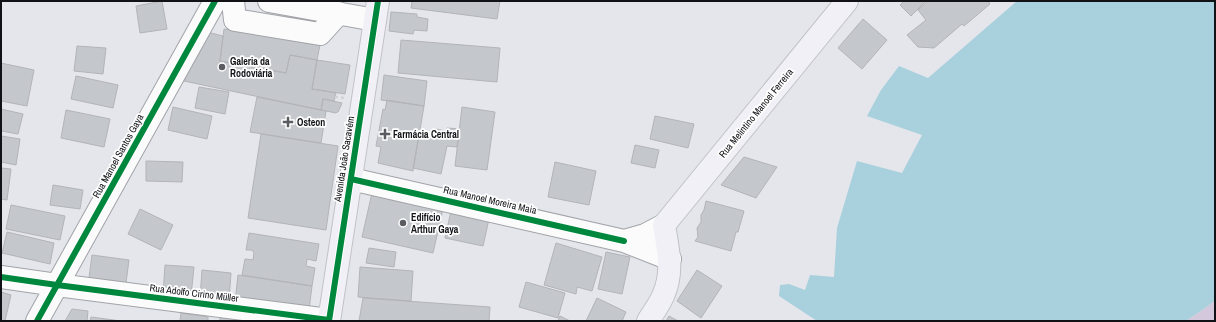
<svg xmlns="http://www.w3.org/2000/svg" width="1216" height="322" font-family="'Archivo Narrow',sans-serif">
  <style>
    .green { fill: #d3c8dc }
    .water { fill: #a9d0dd }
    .building { fill: #c4c7cb; stroke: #b2b4b8 }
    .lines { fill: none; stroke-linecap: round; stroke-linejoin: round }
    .minor-casing { stroke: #a1a3a7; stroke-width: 24 }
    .major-casing { stroke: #c1c2c5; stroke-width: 24 }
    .path { stroke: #d2d3d5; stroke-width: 2.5; stroke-dasharray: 3 3; stroke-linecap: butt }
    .minor { stroke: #fbfbfc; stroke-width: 22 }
    .major { stroke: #f1f0f6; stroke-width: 22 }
    .cycleway-casing { stroke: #fff; stroke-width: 8 }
    .cycleway { stroke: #00873e; stroke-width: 6 }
    .poi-dot { fill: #5b5c61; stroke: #fff; stroke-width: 1.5 }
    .labels { text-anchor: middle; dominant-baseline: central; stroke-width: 3.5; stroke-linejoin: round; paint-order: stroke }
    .poi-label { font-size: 10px; font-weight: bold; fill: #111216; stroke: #fff; text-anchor: start }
    .street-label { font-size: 10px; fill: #111216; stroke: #fff }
  </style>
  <rect width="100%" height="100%" fill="#e4e6ec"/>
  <!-- green -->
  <path class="green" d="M1215,301V321H1186Z"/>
  <!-- water -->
  <path class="water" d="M1017,1H1215V301L1186,321H817L779,296L780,285L789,284L805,290L810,275L834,277L837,228L857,161L902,173L922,135L867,116L881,90L899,66L928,78Z"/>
  <!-- building -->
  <path class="building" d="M162,1L167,29L140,33L136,6Z
    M412,1H500L497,19L411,8Z
    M904,1H926L911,16L900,5Z
    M928,1H988L990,4L964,26L962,24L934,48L918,47L907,35L926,20L918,10Z
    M391,12L417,14V17L428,19L427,31L414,30L413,34L389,31Z
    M863,19L887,40L862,69L838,48Z
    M224,29L320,45L317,60L290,55L286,73L220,61Z
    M207,32L223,36L220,61L286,73L290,55L317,60L312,89L336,93L334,101L323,99L321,110L184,81Z
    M401,40L500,48L497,82L398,73Z
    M77,46L106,48L103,74L74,71Z
    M317,60L350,65L345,94L312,89Z
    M1,63L34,70L27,106L1,101Z
    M384,75L427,81L424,106L381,100Z
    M76,76L118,85L113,108L71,99Z
    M199,87L229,92L225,114L195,108Z
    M257,97L326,111L321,143L250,132Z
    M323,99L342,103L338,112H337L336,113L321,110Z
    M387,100L424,106L413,171L378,163L381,147L376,146L383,109L385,110Z
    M173,107L212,116L207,139L168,130Z
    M462,107L495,112L487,170L455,166Z
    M1,109L23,114L18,134L1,131Z
    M66,110L110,119L104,147L61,138Z
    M655,116L694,124L688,148L650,139Z
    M447,128L460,129L457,147L447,146L441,174L413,168L419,136L433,138L435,129L446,131Z
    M261,134L338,146L326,230L248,218Z
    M1,136L20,139L16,165L1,162Z
    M635,145L659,150L655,168L631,163Z
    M744,157L777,167L756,198L721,185Z
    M146,161L183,162L182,182L146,181Z
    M555,162L596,171L589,205L548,197Z
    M1,168L11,169L7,200L1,199Z
    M53,185L83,190L80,209L50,205Z
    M372,193L443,209L433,253L362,237Z
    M706,201L744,211L738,232H736L731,251L695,241L698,237L697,228L701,222V215L704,210Z
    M11,205L65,216L60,240L6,229Z
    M140,209L173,225L161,250L128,234Z
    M451,211L489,219L483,246L445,238Z
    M7,232L54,243L50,264L2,253Z
    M249,233L319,244L316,261L307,259L306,266L315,268L312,286L242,275L245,259L253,260L254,253L252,250H246Z
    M556,243L602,257L592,291L577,287L576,294L544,285Z
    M369,248L396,252L394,267L366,263Z
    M606,252L630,257L622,294L598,289Z
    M92,255L129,260L126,283L89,278Z
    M165,265L194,267L191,296L163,294Z
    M360,267L413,271L411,301L358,297Z
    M202,270L231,273L229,301L200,298Z
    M697,270L722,286L701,318L677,301Z
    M238,275L312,286L309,310L235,302Z
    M526,282L565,293L558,318L519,307Z
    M1,292L11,295L5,321H1Z
    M363,298L490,307L489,321H359Z
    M597,298L626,312L622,321H586Z
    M72,309L88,311L87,321H65Z
    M181,313L208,317V321H180Z
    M560,316L570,321H558Z
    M669,316L678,321H666Z
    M91,317L121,321H90Z
    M220,317L255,321H220Z"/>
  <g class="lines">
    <!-- minor casing -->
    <g class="minor-casing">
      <path id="minor" d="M233,1L235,20L320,34L339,13
        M269,1L375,20
        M351,179L624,241L670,259
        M624,241L645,235L664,225
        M1,277L57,285L329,320
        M37,321L215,1"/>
    </g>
    <!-- major casing -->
    <g class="major-casing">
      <path id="major" d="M329,321L378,1
        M648,321C653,313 659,305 663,296C674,272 668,250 664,225L847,1"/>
    </g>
    <!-- path -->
    <path class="path" d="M335,97L345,98"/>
    <!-- minor -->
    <use href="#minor" class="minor"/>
    <!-- major -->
    <use href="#major" class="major"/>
    <!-- cycleway casing -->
    <g class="cycleway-casing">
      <path id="cycleway" d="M351,179L624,241
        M1,277L57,285L329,320
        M37,321L215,1
        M329,321L378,1"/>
    </g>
    <!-- cycleway -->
    <use href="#cycleway" class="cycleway"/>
  </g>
  <!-- markers -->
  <g class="poi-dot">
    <circle cx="222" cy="67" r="4"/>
    <path d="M286 116h4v4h4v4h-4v4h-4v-4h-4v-4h4z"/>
    <path d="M383 128h4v4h4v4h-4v4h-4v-4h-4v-4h4z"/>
    <circle cx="403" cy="223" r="4"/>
  </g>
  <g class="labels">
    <!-- poi labels -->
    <g class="poi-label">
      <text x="230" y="61">Galeria da<tspan x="230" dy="12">Rodoviária</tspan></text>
      <text x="297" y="122">Osteon</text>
      <text x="393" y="134">Farmácia Central</text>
      <text x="411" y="217">Edifício<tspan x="411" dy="12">Arthur Gaya</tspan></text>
    </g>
    <!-- street labels -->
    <g class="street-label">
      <text transform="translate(756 113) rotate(-51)">Rua Melintino Manoel Ferreira</text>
      <text transform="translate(118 156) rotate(-61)">Rua Manoel Santos Gaya</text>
      <text transform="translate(344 159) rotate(-81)">Avenida João Sacavém</text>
      <text transform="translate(490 200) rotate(13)">Rua Manoel Moreira Maia</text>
      <text transform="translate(194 293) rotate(7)">Rua Adolfo Cirino Müller</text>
    </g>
  </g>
  <!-- border -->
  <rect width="1216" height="322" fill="none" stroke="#111216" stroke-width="4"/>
</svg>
